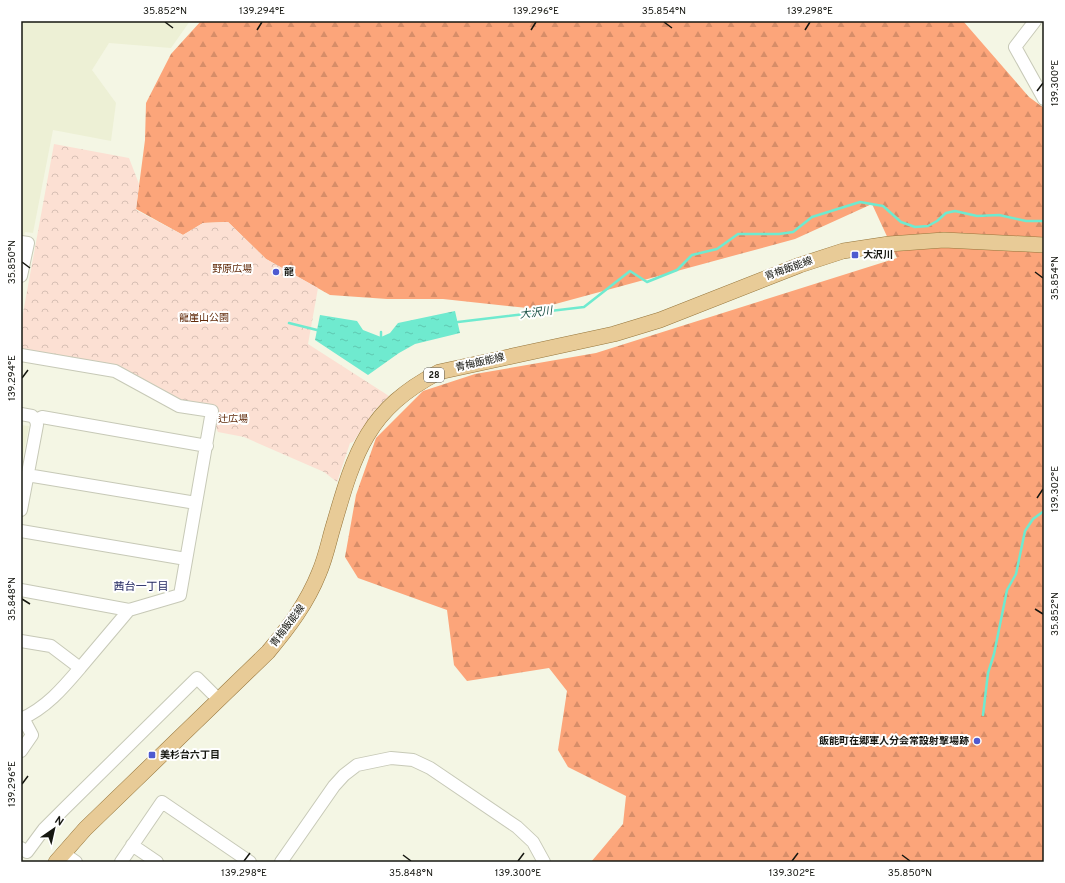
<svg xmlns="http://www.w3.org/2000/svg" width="1065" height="883" font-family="Overpass,'Noto Sans JP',sans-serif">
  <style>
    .built { fill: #edf0d5 }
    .forest { fill: url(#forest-firs) }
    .park { fill: url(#park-crowns) }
    .water { fill: url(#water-ripples) }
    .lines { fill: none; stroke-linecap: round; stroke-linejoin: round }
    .stream { stroke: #6feacf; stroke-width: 2.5 }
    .minor-casing { stroke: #c7c9b7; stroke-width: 14 }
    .major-casing { stroke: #95753b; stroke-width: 16 }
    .minor { stroke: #fff; stroke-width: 12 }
    .major { stroke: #e8cb97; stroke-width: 15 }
    .ticks { fill: none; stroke: #161711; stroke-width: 1.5 }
    .poi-dot { fill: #4e5ad0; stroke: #fff; stroke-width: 1.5 }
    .labels { text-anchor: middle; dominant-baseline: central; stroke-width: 4; stroke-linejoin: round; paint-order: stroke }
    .shield { fill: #fff; stroke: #5c5d58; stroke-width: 1 }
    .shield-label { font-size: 9px; font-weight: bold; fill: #161711 }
    .poi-label { font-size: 10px; font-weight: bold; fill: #161711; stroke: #fff; text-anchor: start }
    .park-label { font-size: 10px; fill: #622c0c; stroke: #fff }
    .street-label { font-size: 10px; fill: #161711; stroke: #fff }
    .water-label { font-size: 11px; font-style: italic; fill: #1e5348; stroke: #fff }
    .neighbourhood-label { font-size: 11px; fill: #212760; stroke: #fff }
    .neatline { fill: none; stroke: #161711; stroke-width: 1.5 }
    .ticks-label { font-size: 10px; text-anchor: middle; fill: #161711 }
  </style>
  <defs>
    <pattern id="forest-firs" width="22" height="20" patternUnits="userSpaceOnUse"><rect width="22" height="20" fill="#fca57a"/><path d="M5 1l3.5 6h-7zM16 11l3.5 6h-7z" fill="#d78d68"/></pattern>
    <pattern id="park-crowns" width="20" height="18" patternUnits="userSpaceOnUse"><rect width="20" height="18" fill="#fce0d3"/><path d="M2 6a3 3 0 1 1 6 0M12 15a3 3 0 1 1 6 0" fill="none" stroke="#d7bfb4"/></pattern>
    <pattern id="water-ripples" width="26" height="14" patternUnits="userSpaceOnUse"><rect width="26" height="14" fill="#6feacf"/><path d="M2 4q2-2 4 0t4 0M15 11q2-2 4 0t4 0" fill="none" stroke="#5fc8b1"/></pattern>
  </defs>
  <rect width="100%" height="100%" fill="#f4f6e4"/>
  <!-- built -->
  <path class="built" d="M21,21H190L171,48L109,43L92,70L116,103L111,141L53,130L33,233L25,232L21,250Z
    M21,425L29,426L21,467Z"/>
  <!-- forest -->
  <path class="forest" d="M201,21H963L1029,97L1044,108V862H591L623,824L626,796L568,767L558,750L567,691L549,668L467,681L454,665L447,610L358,578L345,557L356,495L376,438L423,391L475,374L596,353L897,258L872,204L795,239L537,309L443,299H387L330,295L266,259L228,222L203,223L183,235L136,209L145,140L146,103L171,54Z"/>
  <!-- park -->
  <path class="park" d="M54,144L129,158L139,184L136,210L183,235L203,223L228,222L266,259L318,288L308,344L389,396L374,411L353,442L350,443L337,482L324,472L244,437L218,432L214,423L215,419L149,385L43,354L21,350V324Z"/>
  <!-- water -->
  <path class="water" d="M455,311L460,333L415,344L399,353L368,375L315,340L320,315L357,321L363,330L381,337L390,333L398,323Z"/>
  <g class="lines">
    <!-- stream -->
    <path class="stream" d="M458,322L584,307L630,271L647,282L677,270L692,255L717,249L738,234H779L793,232L812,217L860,202L883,206L901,222L915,227L928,226L937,221L946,213L955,211L977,216L999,215L1026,221H1044
      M289,323L317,330
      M381,332V337
      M983,715L988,673L994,654L1007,590L1016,574L1025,531L1033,519L1044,511"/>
    <!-- minor casing -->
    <g class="minor-casing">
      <path id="minor" d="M1035,21L1015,47L1044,99
        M21,242L28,243L21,276
        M21,355L115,371L179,406L212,411L180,595L129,610
        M21,414L32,416L36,420L42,417L207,446
        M27,475L196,503
        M21,510L37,425L36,420
        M21,531L186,559
        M21,590L129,610L80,668
        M21,641L51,646L80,668C63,688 46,708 21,719
        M21,751L32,735L23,718
        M132,845L157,862
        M21,848L27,852L44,829L65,808L197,678L219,700
        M63,853L76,862
        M121,862L162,802L250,862
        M281,862L334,786L344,775L357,765L391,758L413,760L430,768L517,827L533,842L544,862"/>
    </g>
    <!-- major casing -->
    <g class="major-casing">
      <path id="major" d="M56,862L85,829L268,652C289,627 307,603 319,573C326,557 329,540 334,524C355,451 368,409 439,372L614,334L660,320L800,265L843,251L889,244L944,240L1044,245"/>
    </g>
    <!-- minor -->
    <use href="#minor" class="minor"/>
    <!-- major -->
    <use href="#major" class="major"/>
  </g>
  <!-- ticks -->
  <path class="ticks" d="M165,22L173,28M664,22L672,28M257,30L262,22M531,30L536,22M805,30L810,22M1037,91L1043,83M22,262L30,268M1035,272L1043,278M22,378L28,370M1037,498L1043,489M22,599L30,604M1035,609L1043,614M22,784L28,776M403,855L411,861M902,855L910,861M244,861L250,853M518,861L524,853M792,861L798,853"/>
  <!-- markers -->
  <g class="poi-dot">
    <rect x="851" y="251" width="8" height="8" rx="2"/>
    <circle cx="276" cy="272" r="4"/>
    <circle cx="977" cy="741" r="4"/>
    <rect x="148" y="751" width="8" height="8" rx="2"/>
  </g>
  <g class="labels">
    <!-- shield labels -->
    <rect class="shield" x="424" y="368" width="20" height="14" rx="3"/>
    <g class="shield-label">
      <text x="434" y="375">28</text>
    </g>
    <!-- poi labels -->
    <g class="poi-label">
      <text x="863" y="255">大沢川</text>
      <text x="284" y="272">龍</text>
      <text x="969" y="741" text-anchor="end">飯能町在郷軍人分会常設射撃場跡</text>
      <text x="160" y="755">美杉台六丁目</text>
    </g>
    <!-- park labels -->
    <g class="park-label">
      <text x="232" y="269">野原広場</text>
      <text x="204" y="318">龍崖山公園</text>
      <text x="233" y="419">辻広場</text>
    </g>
    <!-- street labels -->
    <g class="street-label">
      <text transform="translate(789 269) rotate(-20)">青梅飯能線</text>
      <text transform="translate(480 363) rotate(-13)">青梅飯能線</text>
      <text transform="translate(288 626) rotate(-53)">青梅飯能線</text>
    </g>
    <!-- water labels -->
    <g class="water-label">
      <text transform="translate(536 313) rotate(-7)">大沢川</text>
    </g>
    <!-- neighbourhood labels -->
    <g class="neighbourhood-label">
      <text x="141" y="587">茜台一丁目</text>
    </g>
  </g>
  <!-- border -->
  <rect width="1065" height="883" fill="none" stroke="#ffffff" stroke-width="44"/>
  <!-- north arrow -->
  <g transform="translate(54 829) rotate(34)" stroke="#ffffff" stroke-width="3" paint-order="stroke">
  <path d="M0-3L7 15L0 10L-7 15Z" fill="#161711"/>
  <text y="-6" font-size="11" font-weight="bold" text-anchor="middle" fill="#161711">N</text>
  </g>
  <rect x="22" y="22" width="1021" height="839" class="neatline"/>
  <g class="ticks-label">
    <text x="165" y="14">35.852°N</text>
    <text x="262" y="14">139.294°E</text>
    <text x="536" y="14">139.296°E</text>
    <text x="664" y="14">35.854°N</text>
    <text x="810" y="14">139.298°E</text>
    <text transform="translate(1054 83) rotate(-90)" y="4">139.300°E</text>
    <text transform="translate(11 262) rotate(-90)" y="4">35.850°N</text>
    <text transform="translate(1054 278) rotate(-90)" y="4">35.854°N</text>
    <text transform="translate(11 378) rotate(-90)" y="4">139.294°E</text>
    <text transform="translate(1054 489) rotate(-90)" y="4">139.302°E</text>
    <text transform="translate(11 599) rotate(-90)" y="4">35.848°N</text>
    <text transform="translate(1054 614) rotate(-90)" y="4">35.852°N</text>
    <text transform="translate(11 784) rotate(-90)" y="4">139.296°E</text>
    <text x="244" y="876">139.298°E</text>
    <text x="411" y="876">35.848°N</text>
    <text x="518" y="876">139.300°E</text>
    <text x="792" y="876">139.302°E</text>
    <text x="910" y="876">35.850°N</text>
  </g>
</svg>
